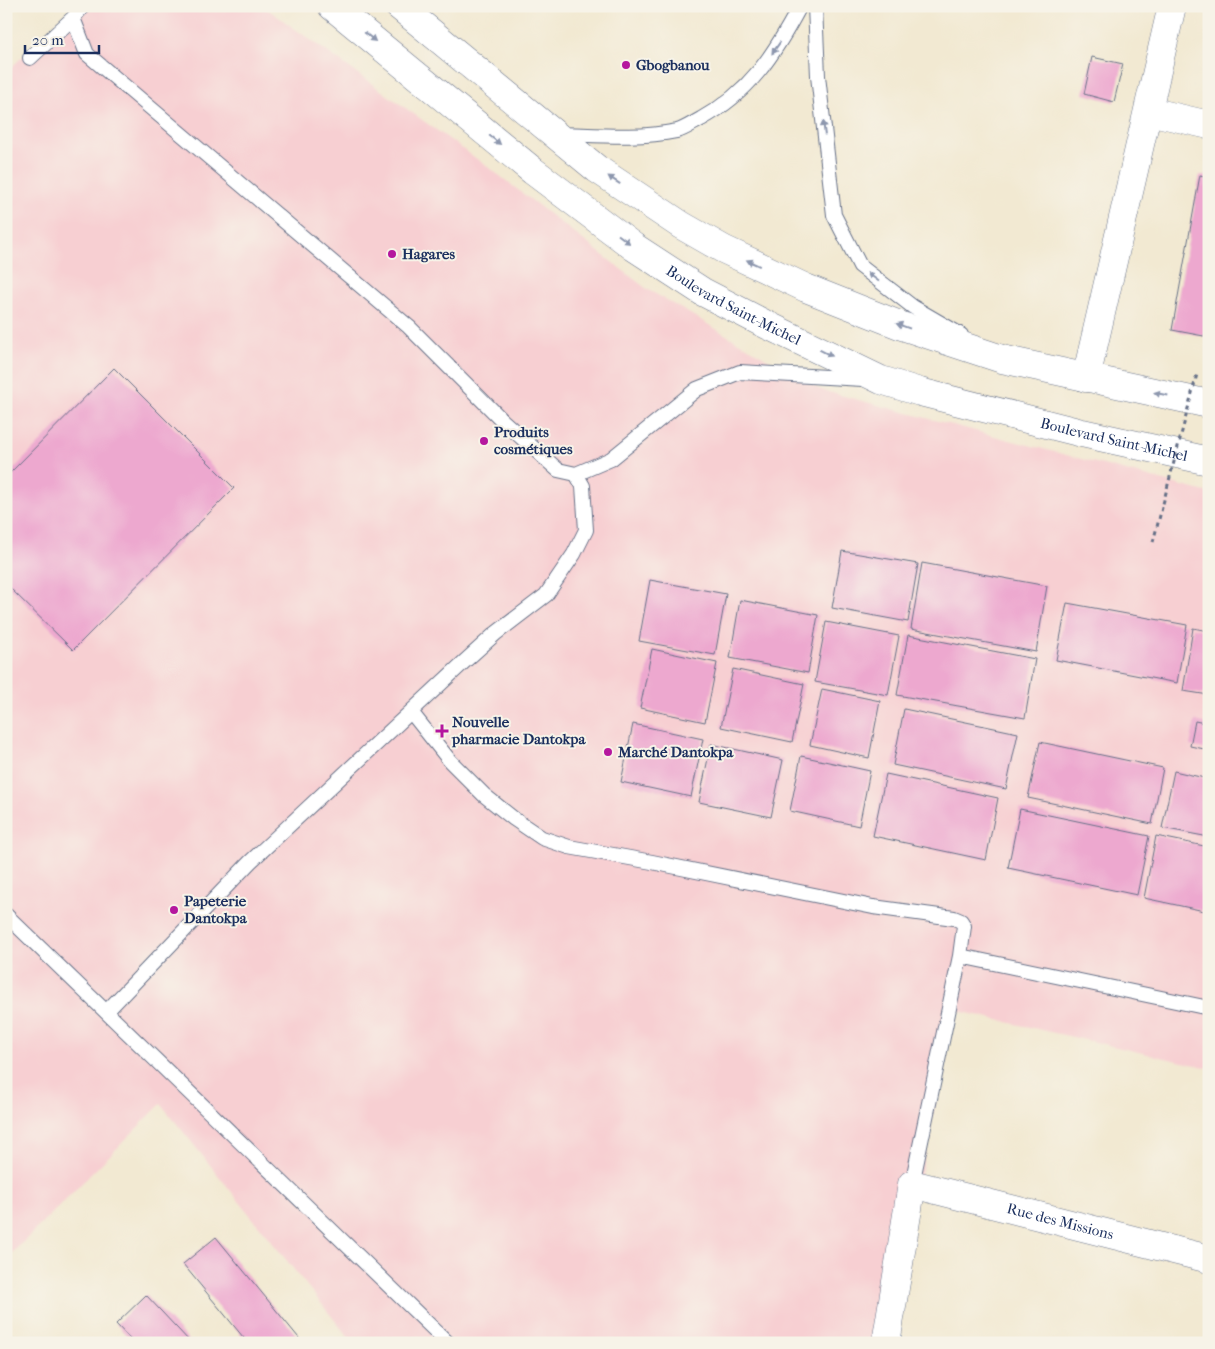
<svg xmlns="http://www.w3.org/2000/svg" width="1215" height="1349" font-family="'IM FELL French Canon',serif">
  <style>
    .built { fill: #f7cfd2 }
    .building { fill: #eda8cf }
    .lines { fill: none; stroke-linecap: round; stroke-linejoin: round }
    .lane-casing { stroke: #667087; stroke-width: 16 }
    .street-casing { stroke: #667087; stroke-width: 29 }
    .primary-casing { stroke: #667087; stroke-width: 29 }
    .lane { stroke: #fff; stroke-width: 14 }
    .street { stroke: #fff; stroke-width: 28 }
    .primary { stroke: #fff; stroke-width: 28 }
    .path-bridge { stroke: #667087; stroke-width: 3; stroke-dasharray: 4 4; stroke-linecap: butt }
    .oneway { fill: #8d97ae }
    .poi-dot { fill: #b5179e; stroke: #f7f3e8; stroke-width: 2 }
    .labels { text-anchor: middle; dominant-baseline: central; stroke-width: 4; stroke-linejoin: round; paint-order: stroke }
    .poi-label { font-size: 15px; font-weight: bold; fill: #1b2f5e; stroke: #f7f3e8; text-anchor: start }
    .street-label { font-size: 15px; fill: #1b2f5e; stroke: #f7f3e8 }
  </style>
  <rect width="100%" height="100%" fill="#f7f3e8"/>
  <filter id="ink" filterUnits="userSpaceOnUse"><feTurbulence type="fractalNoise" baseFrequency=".02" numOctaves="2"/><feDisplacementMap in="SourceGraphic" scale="10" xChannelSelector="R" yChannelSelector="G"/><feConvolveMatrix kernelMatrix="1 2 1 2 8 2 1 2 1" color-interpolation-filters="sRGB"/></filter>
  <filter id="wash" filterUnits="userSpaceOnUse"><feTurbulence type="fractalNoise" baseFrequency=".0096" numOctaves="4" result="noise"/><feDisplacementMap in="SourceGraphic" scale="20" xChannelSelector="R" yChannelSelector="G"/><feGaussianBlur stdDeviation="1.12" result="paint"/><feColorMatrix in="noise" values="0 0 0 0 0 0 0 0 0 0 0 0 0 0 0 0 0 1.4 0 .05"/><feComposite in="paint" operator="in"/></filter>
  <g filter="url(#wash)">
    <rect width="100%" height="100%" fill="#f2e9d2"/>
    <!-- built -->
    <path class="built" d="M78,6H263L488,167L647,289L821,390L1209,493V1068L954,1010L887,1343H353L161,1104L6,1259V72Z"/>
    <g id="blocks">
      <!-- building -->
      <path class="building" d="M1092,57L1123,64L1114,102L1084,94Z
        M1200,175L1209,177V337L1172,330Z
        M114,368L234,488L73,650L6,584V477Z
        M842,551L918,564L908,622L832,608Z
        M922,563L1047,586L1036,652L911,629Z
        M650,580L726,594L715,655L639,641Z
        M740,600L818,615L808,673L730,658Z
        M1067,603L1187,625L1177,683L1056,660Z
        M826,622L899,636L888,695L815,682Z
        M1193,628L1209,631V695L1183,691Z
        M908,635L1035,659L1025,718L897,695Z
        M652,649L717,663L705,722L640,708Z
        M733,669L804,684L792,742L721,727Z
        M822,689L880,701L869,758L810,745Z
        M904,709L1018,733L1006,789L893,765Z
        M1195,721L1209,724V750L1190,746Z
        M633,724L703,739L691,797L621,782Z
        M1040,742L1163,768L1152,824L1028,798Z
        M711,744L783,760L771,817L699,802Z
        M801,756L870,771L859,826L790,811Z
        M1174,771L1209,779V837L1162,828Z
        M886,774L998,798L986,860L873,836Z
        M1020,809L1149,836L1137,895L1008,868Z
        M1156,836L1209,847V912L1144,898Z
        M216,1237L303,1343H248L183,1264Z
        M146,1295L191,1343H134L116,1324Z"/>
    </g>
  </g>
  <g filter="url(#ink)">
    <use href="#blocks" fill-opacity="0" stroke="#667087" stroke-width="1"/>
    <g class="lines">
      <!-- lane casing -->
      <g class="lane-casing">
        <path id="lane" d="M815,6L818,76L834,215L860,266L913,307L961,335
          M73,18L87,54L409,327L503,421L558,470L576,474L611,459L697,389L740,372L863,379
          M30,58L73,18L83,6
          M558,134C598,135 637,139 677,131C685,129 693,123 701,119C750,92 774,55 800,6
          M411,712L450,761L484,795L514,819L542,838L569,847L652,862L873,907L954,918L961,921L964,926L960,956L912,1184
          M6,915L448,1343
          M960,956L1209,1008
          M106,1012L250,862L464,662L495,634L546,595L574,554L586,530L583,486L576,474"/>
      </g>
      <!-- street casing -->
      <g class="street-casing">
        <g id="street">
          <path d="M1149,111L1209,125"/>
          <path d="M1086,378L1172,6"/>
          <path id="s1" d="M886,1343L912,1184L1209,1259"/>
        </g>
      </g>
      <!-- primary casing -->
      <g class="primary-casing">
        <g id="primary">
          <path id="s2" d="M332,6L533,171L634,247L703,292L763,323L881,380L920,392L1082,433L1209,461"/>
          <path d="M399,6L597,169L681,225L723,249L806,288L902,326L1002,359L1209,404"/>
        </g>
      </g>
      <!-- lane -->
      <use href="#lane" class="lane"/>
      <!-- street -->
      <use href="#street" class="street"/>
      <!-- primary -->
      <use href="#primary" class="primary"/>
      <!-- path-bridge -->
      <path class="path-bridge" d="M1153,542L1197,374"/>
    </g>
    <!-- one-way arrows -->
    <defs><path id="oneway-solid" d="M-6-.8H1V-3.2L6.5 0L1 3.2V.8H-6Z" transform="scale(1.25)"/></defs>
    <g class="oneway">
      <use href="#oneway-solid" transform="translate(370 37) rotate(39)"/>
      <use href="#oneway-solid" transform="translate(776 48) rotate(125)"/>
      <use href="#oneway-solid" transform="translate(824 128) rotate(-97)"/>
      <use href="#oneway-solid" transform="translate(495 140) rotate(39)"/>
      <use href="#oneway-solid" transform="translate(614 180) rotate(-146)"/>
      <use href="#oneway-solid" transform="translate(624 239) rotate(37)"/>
      <use href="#oneway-solid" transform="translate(753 263) rotate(-155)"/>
      <use href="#oneway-solid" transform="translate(873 277) rotate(-143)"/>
      <use href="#oneway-solid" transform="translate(903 326) rotate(-160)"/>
      <use href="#oneway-solid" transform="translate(826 353) rotate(26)"/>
      <use href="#oneway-solid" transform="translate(1161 394) rotate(-168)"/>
    </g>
  </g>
  <!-- markers -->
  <g class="poi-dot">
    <circle cx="626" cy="65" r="5"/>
    <circle cx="392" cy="254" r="5"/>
    <circle cx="484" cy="441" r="5"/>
    <path d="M439.5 723.5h5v5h5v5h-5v5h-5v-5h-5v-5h5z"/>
    <circle cx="608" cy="752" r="5"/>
    <circle cx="174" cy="910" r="5"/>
  </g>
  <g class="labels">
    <!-- poi labels -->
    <g class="poi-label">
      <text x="636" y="65">Gbogbanou</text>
      <text x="402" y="254">Hagares</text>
      <text x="494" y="432">Produits<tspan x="494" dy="17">cosmétiques</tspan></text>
      <text x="452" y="722">Nouvelle<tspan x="452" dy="17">pharmacie Dantokpa</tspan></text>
      <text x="618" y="752">Marché Dantokpa</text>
      <text x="184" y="901">Papeterie<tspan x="184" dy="17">Dantokpa</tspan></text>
    </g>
    <!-- street labels -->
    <g class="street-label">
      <text stroke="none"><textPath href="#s2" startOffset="502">Boulevard Saint-Michel</textPath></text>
      <text stroke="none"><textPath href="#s2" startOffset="908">Boulevard Saint-Michel</textPath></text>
      <text stroke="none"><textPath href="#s1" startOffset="314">Rue des Missions</textPath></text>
    </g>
  </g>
  <!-- margin -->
  <rect width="1215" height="1349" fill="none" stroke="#f7f3e8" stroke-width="25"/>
  <!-- scale -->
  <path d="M25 45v8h74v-8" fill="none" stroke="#1b2f5e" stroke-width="2.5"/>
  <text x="32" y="45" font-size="15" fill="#1b2f5e" stroke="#f7f3e8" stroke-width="4" paint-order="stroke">20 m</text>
</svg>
